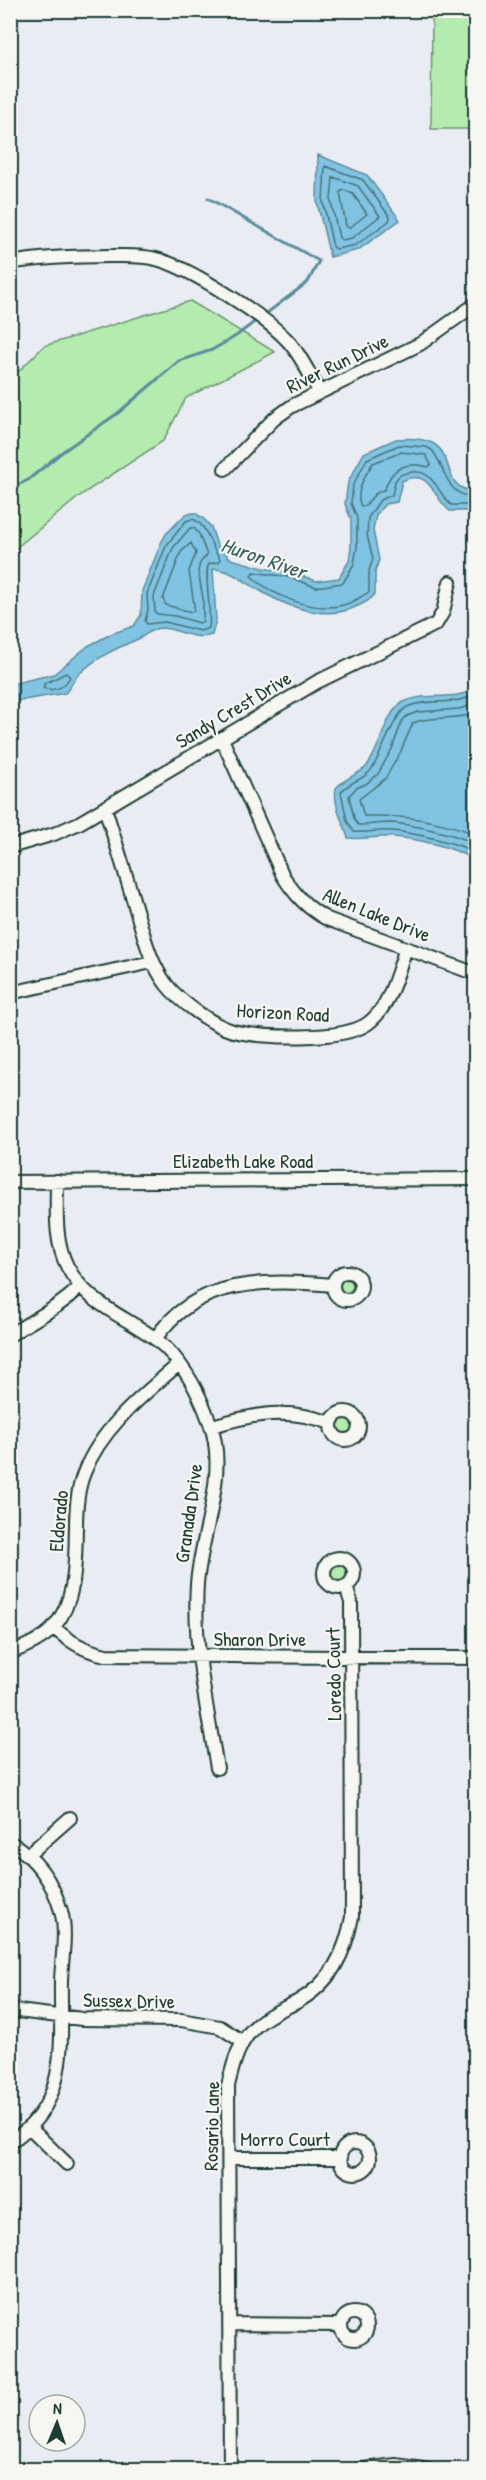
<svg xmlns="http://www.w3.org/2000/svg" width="486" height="2480" font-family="'Patrick Hand',sans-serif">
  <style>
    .green { fill: #b4ebae; stroke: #6a9471; stroke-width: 1.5 }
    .water { fill: #81c3e2; stroke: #5a8d9c; stroke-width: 1.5 }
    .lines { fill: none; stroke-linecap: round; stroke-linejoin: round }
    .shore { stroke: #46737a; stroke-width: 1.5 }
    .stream { stroke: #5a8d9c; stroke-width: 3 }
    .minor-casing { stroke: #1f3d34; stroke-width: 16 }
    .minor { stroke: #f6f6f2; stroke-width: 12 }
    .labels { text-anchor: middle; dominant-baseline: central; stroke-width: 4.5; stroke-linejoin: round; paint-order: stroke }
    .street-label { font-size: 20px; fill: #1f3d34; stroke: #f6f6f2 }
    .water-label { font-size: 21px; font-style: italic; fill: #385e60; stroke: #f6f6f2 }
  </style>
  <rect width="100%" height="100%" fill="#eaecf3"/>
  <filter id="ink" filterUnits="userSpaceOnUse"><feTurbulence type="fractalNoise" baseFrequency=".0167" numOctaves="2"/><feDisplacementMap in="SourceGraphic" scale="12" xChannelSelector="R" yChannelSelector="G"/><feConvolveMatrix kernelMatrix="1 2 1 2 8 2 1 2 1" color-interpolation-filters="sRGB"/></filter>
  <g filter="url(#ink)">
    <!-- green -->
    <path class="green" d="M432,11H475V129H431Z
      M190,301L275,352L186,398L163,441L81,495L11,552V379L44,346Z
      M337 1285a8 8 0 1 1 16 0a8 8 0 1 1-16 0Z
      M338 1426a8 8 0 1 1 16 0a8 8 0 1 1-16 0Z
      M330 1573a8 8 0 1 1 16 0a8 8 0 1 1-16 0Z"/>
    <!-- water -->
    <path class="water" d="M318,155L367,175L400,220L358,250L330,257L317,202Z
      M396,439C407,438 424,438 434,444C455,457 442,490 475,491V511H450C433,499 431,467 402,481L397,502L385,504L376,515L373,530L379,560L375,572V594C369,602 358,606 348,610C319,619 283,605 259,590C245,582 230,569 213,569L216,620L212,635C194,641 180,629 162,628C151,628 147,635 138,639C115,649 97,657 79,674C73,680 71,687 65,693L11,702V684L54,674L88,646L111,634L134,626L141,615L142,591L161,543L166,534L186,514L195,513L203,518L211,527L217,545L231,559L263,568L290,571L316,581L339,578L349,561L351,546V519L345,504L348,482L364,453Z
      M475,688V862C459,847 413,838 391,837C376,836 362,840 348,838C343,822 333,805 336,788C345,778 359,774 366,767C381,750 384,714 402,703C425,690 453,703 475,688Z"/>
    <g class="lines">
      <!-- shore -->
      <path class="shore" d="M325,166L363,180L390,217L389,221L356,245L337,249L333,247L323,201Z
        M333,177L358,186L380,216L352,238L342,240L339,238L331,201Z
        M344,190L353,194L367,214L349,228L346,226L340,192Z
        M402,452L426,455L431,465L428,467C407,461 391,467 385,489L375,494L365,506H361C354,493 365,475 373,463Z
        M476,497C445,497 447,469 432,450L426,447L399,445L367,459L353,485L351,503L357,518V547L354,564L343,583L316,587L288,577L254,572L251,576C273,596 309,611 339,606C351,604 359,598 369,592V571L373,559L367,535L368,518L380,500L392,495L395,481L400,475C433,462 434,489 451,505H476
        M192,519C207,523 210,546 220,559L219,562L209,564C203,572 212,611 209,628L200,631L165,622L147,624L145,621L148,610L147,594L166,546L186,521Z
        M190,528H194L199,534L207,555L200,563L198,571L203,598V621L200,623L175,616L157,614L155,612L154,596L173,548Z
        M191,543L196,553L189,571L194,605V610L191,612L166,605L163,599L181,552Z
        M66,673L70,677C64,688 55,692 43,688L44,684Z
        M476,695C452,706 427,698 407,707C395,713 381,754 373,767C366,780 349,781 341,792L347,821L354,832C366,833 378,830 391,831C409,832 463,843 476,854
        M476,704L459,709L418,712L407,716L402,721L392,749L378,774L366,784L356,788L349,796L354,818L358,825C369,825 381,823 392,823C414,825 456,834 476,844
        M476,713C455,721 430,715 413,723L400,753L385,779L359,799L364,816C405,815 437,820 476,834"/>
      <!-- stream -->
      <path class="stream" d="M208,198L319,261L308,282L263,316
        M10,489L28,480L62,452L118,413L179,361L212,350L236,336L257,320"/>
      <!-- minor casing -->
      <g class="minor-casing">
        <path id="minor" d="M10,263C44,257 77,256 111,256C126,256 142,255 156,259C189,267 265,316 288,341C301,355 309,374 319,391
          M225,469L274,419L292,406L420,344L476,304
          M222,739L283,876C295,895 307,908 327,919L476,974
          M105,808C116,843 127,878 137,913C145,939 150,962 166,984C179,1001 212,1025 233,1031C262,1038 342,1041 367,1024C390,1008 397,973 406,948
          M10,847L54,834L79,823L317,682L436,624L443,612L450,582
          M10,993L152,962
          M57,1181C57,1210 54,1240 67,1266C86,1304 125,1316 157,1340C183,1361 199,1392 210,1423C229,1475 201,1532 197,1584C193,1646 207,1707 217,1768
          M10,1182L476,1179
          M333 1286a14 14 0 1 1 28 0a14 14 0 1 1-28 0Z
          M10,1335C35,1318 58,1309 80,1287
          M155,1339C197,1277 265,1280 333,1285
          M331 1426a14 14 0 1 1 28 0a14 14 0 1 1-28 0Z
          M212,1426C255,1414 287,1407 331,1423
          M324 1573a15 15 0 1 1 30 0a15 15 0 1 1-30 0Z
          M53,1627C70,1642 85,1651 106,1655L476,1658
          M10,1653C24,1647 44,1639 54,1627C77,1599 75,1561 76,1527C76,1508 77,1490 84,1473C101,1428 143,1395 179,1364
          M10,1842C36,1858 53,1882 61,1911C67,1931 62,1958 61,1980C60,2041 71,2104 10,2142
          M28,1855L70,1818
          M10,2010L82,2019L181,2020L220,2027L243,2042
          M29,2127L67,2164
          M340 2158a15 15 0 1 1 30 0a15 15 0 1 1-30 0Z
          M230,2158H341
          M341 2326a13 13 0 1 1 26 0a13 13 0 1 1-26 0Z
          M229,2324L340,2325
          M230,2470L228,2086C233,2064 239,2040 257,2025C269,2014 283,2009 297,2002C331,1983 345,1954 352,1917L351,1602L346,1587
          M356,2470L396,2465L429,2470"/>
      </g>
      <!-- minor -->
      <use href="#minor" class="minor"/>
    </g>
  </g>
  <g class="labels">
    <!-- street labels -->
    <g class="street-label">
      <text transform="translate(337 363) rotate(-26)">River Run Drive</text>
      <text transform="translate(233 709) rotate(-31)">Sandy Crest Drive</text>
      <text transform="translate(377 914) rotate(22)">Allen Lake Drive</text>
      <text transform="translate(283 1012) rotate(3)">Horizon Road</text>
      <text x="243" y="1160">Elizabeth Lake Road</text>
      <text transform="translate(188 1513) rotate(-82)">Granada Drive</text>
      <text transform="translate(58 1521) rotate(-85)">Eldorado</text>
      <text x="260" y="1638">Sharon Drive</text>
      <text transform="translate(333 1674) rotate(-91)">Loredo Court</text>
      <text transform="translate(129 2000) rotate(1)">Sussex Drive</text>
      <text transform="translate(211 2126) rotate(-89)">Rosario Lane</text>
      <text x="285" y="2138">Morro Court</text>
    </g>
    <!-- water labels -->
    <g class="water-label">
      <text transform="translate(264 558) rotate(19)">Huron River</text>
    </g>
  </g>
  <!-- margin -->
  <rect width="486" height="2480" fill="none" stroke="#f6f6f2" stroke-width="36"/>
  <rect x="18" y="18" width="450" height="2444" fill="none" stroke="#1f3d34" stroke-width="2" filter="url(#ink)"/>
  <!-- north arrow -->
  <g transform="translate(57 2423) rotate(2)"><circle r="28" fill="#f6f6f2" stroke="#a0aca6" stroke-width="1.5"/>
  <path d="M0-4.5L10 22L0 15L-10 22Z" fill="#1f3d34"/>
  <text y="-9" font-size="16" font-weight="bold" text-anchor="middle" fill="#1f3d34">N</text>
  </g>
</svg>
